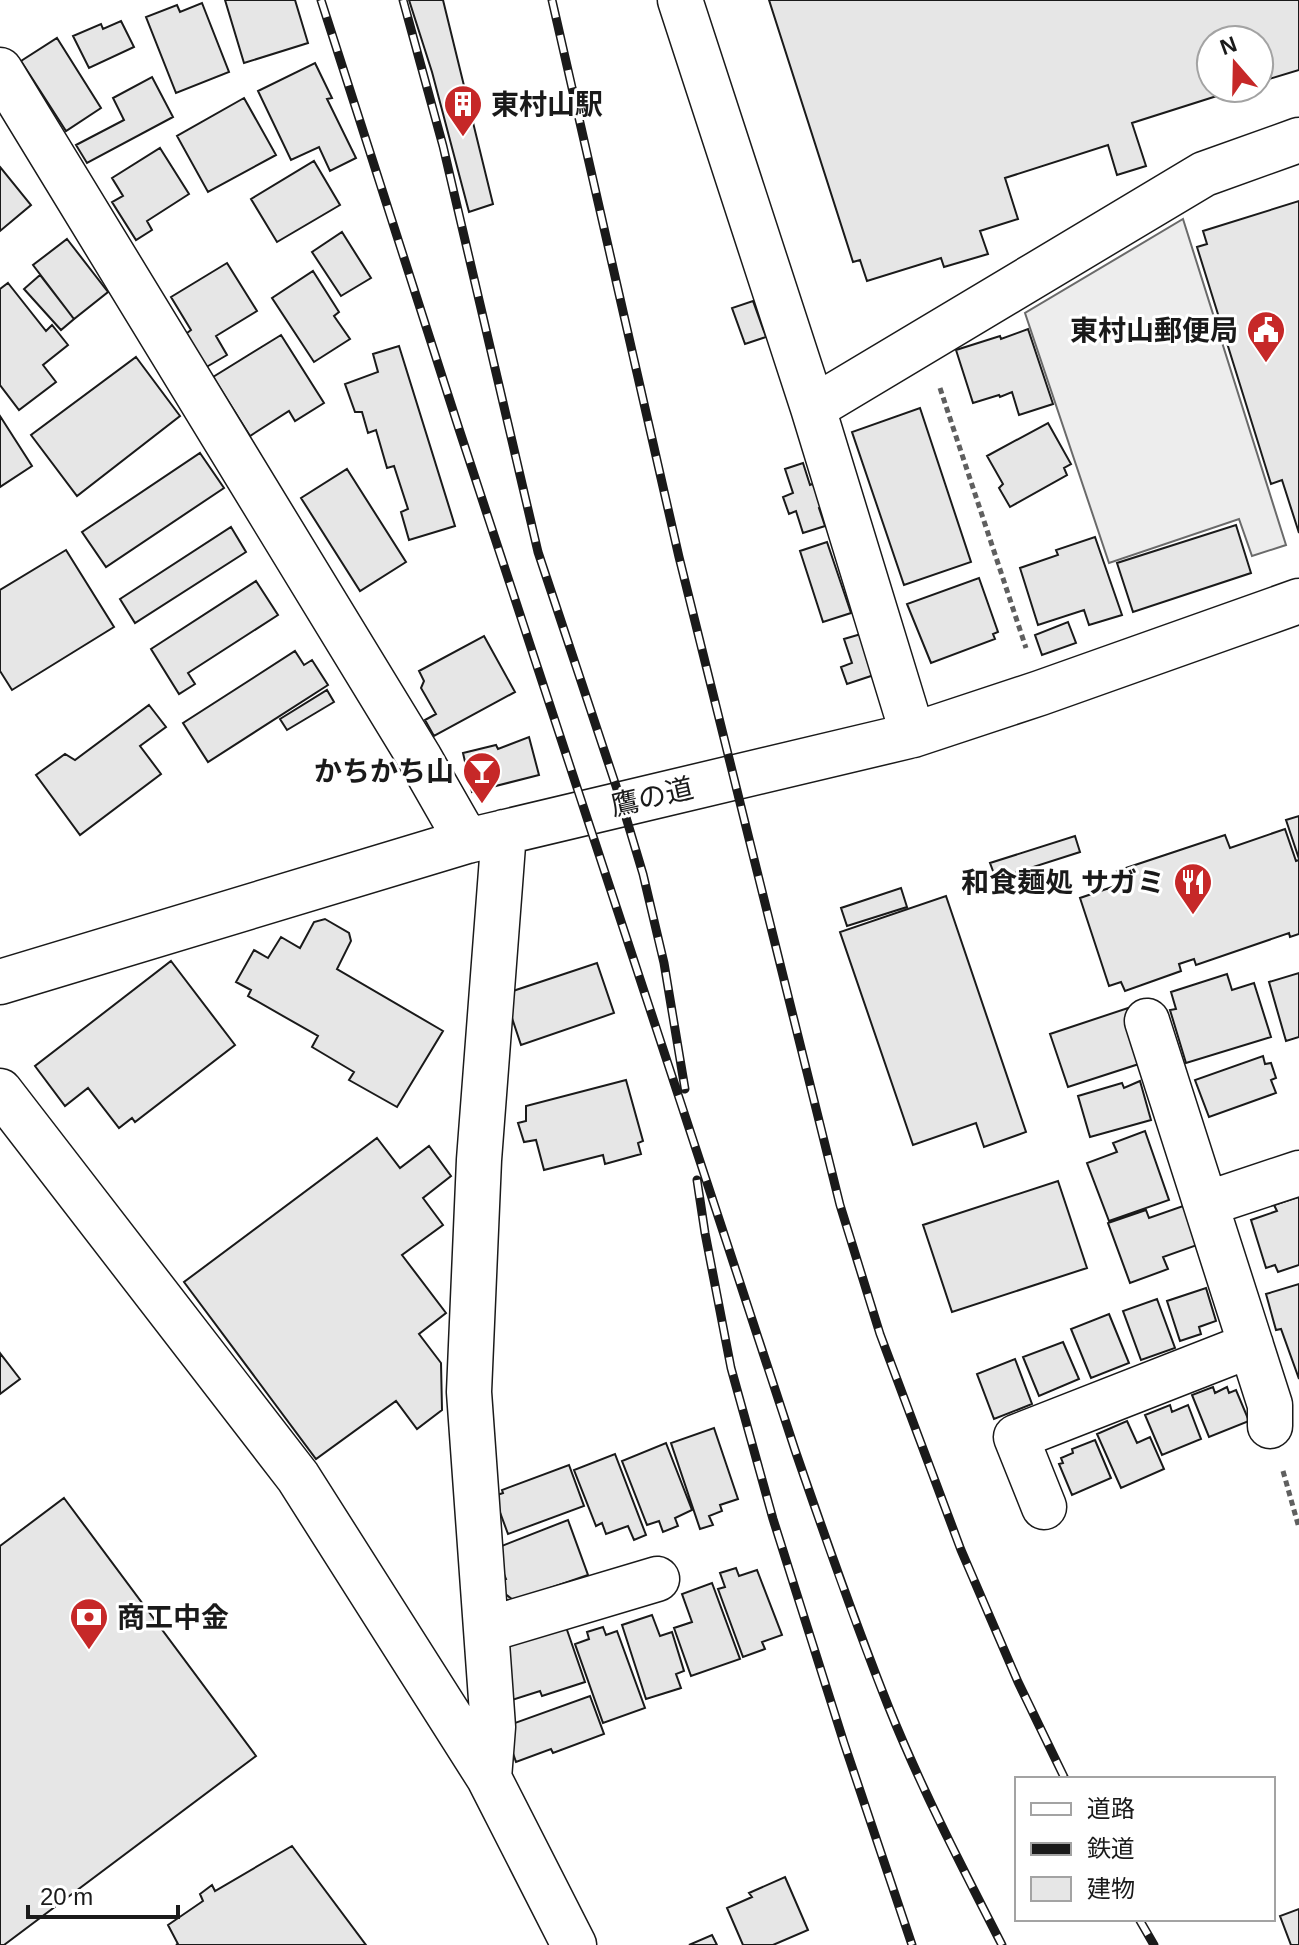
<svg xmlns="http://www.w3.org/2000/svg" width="1299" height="1945" font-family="Arial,'Noto Sans JP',sans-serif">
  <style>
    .built { fill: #ededed; stroke: #6a6a6a; stroke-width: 2 }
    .building { fill: #e6e6e6; stroke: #1a1a1a; stroke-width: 2 }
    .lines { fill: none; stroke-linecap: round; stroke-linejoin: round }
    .minor-casing { stroke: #1a1a1a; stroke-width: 47 }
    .path { stroke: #5f5f5f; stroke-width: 5; stroke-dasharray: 6 4; stroke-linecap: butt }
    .minor { stroke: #fff; stroke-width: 44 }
    .rail-casing { stroke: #1a1a1a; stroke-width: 9 }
    .rail { stroke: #fff; stroke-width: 6; stroke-dasharray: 18; stroke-linecap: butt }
    .labels { text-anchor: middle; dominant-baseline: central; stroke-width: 6; stroke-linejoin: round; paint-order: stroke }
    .poi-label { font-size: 28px; font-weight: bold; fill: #1a1a1a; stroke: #fff; text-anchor: end }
    .street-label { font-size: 28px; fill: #1a1a1a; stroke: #fff }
  </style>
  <rect width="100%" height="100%" fill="#fff"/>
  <!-- built -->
  <path class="built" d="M1183,219L1286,545L1252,556L1239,519L1109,563L1025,313Z"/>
  <!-- building -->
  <path class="building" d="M225,0H295L308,43L244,63Z
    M409,0H443L493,204L469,212L432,72Z
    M769,0H1299V70L1259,82V40H1211V88H1242L1132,123L1146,166L1117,175L1108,145L1005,178L1018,219L980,231L988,254L944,267L941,258L867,281L860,260L853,262Z
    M202,3L229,72L176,93L146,17L177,5L180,12Z
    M121,21L134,47L89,68L73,36L101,24L103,29Z
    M57,38L101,108L66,131L21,61Z
    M315,63L332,98L327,99L356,158L330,171L319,147L291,160L258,91Z
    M152,77L173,117L87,163L76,145L124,120L113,98Z
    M244,98L276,155L208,192L177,136Z
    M160,148L189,194L147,221L152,230L136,240L112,202L123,196L112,178Z
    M314,161L340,205L277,242L251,199Z
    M0,167L31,205L0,231Z
    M1299,201V533L1282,480L1271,484L1197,247L1207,244L1203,231Z
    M342,232L371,278L341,296L312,252Z
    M67,239L108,292L74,319L33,265Z
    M227,263L257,311L216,336L227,355L203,369L183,336L191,330L171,297Z
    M313,271L339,312L334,316L350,339L314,362L272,298Z
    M40,275L74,319L61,330L24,289Z
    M8,283L46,331L52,325L68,345L43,365L56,382L19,410L0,385V289Z
    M753,301L766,337L745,344L732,308Z
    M1028,329L1053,404L1019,415L1012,392L1000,397L999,395L973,403L956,350L1000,336L1001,339Z
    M281,335L324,403L295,421L289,411L250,436L213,377Z
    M399,346L455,526L409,540L401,512L408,509L394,466L387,468L376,430L368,433L362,412H355L345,384L378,372L373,354Z
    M136,357L180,416L77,496L31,435Z
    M920,408L971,562L904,585L852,432Z
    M0,416L32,466L0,487Z
    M1048,423L1071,464L1064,468L1067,475L1010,507L999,488L1003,484L987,456Z
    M200,453L224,488L106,567L82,532Z
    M803,463L810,485L818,482L826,505L819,508L825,526L803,533L796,511L789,514L783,497L793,493L785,469Z
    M347,469L406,562L360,591L301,498Z
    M1236,525L1251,573L1133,612L1117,563Z
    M231,527L246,552L135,623L120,599Z
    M1095,537L1122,615L1089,625L1084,610L1038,625L1020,568L1058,555L1056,550Z
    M827,542L851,613L823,622L800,551Z
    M66,550L114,627L12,690L0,671V590Z
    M979,578L998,632L993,634L995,639L931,663L907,604Z
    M256,581L278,615L188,673L195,684L179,694L151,649Z
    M1068,622L1076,643L1042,655L1035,635Z
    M861,634L874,675L847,684L841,667L852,663L844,639Z
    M484,636L515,692L434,736L425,720L436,714L421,688L424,681L419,671Z
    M295,651L304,665L312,660L328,685L208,762L183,723Z
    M327,690L334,702L287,730L280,719Z
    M149,705L166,727L140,746L161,774L80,835L36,775L65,754L75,760Z
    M529,737L539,775L472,792L463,753L496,745L498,749Z
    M1299,816V859L1286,820Z
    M1285,829L1296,861L1299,860V934L1290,937L1289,933L1196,965L1194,959L1179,964L1181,971L1125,991L1121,982L1109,986L1080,898L1121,884L1117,871L1225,835L1230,848Z
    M1075,836L1080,852L996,879L990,863Z
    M901,888L907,907L847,926L841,908Z
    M946,896L1026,1132L984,1147L976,1123L913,1145L840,932Z
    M325,919L349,933L351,941L337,969L443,1031L397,1107L349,1080L354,1072L312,1047L318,1036L248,996L251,990L236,982L254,950L268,958L281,937L300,948L314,922Z
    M171,961L235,1045L135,1122L132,1118L119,1128L88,1088L65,1106L35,1066Z
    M597,963L614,1013L521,1045L504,994Z
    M1299,973V1037L1286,1041L1269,982Z
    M1227,974L1232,990L1254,983L1271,1037L1186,1063L1170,1010L1176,1009L1171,992Z
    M1128,1008L1145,1062L1068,1087L1050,1034Z
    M1263,1056L1265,1064L1271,1063L1276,1078L1271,1080L1276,1093L1209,1117L1195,1080Z
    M626,1080L643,1141L638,1143L641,1154L605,1164L603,1155L544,1170L536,1140L524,1142L518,1123L526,1121V1106Z
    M1140,1081L1151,1120L1090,1137L1078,1096L1122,1083L1124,1088Z
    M1145,1131L1169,1200L1109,1221L1087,1163L1117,1152L1113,1143Z
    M377,1138L400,1168L429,1146L451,1176L423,1198L443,1225L402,1255L446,1313L419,1334L441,1363L442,1410L417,1429L396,1401L316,1459L184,1282Z
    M1058,1181L1087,1268L952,1312L923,1225Z
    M1299,1197V1265L1278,1272L1275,1265L1266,1268L1251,1220L1277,1211L1274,1205Z
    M1186,1205L1200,1244L1163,1257L1168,1269L1130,1283L1108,1223L1146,1210L1149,1218Z
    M1299,1284V1379L1281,1329L1276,1330L1266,1294Z
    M1206,1288L1216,1321L1199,1327L1201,1334L1180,1341L1167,1301Z
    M1157,1299L1175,1348L1141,1360L1123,1311Z
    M1109,1314L1129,1363L1091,1378L1071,1329Z
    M1063,1342L1079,1379L1039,1396L1023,1357Z
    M0,1353L20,1379L0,1394Z
    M0,1353L20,1379L0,1394Z
    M1015,1359L1032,1404L994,1419L977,1374Z
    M1213,1387L1215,1393L1227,1387L1229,1393L1236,1390L1249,1421L1209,1437L1192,1395Z
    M1170,1405L1172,1412L1188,1405L1201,1439L1162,1455L1145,1415Z
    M1127,1421L1137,1443L1150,1437L1164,1469L1121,1488L1097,1434Z
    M714,1428L738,1499L720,1505L722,1511L709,1516L713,1525L700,1529L671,1443Z
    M1095,1440L1111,1478L1072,1495L1059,1464L1063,1463L1061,1458L1073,1453L1072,1449Z
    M666,1443L692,1510L675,1518L678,1526L663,1532L659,1521L647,1525L622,1461Z
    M615,1454L646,1535L634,1540L628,1526L606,1534L602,1523L596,1526L574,1470Z
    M569,1465L584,1506L508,1534L494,1496L503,1493L502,1490Z
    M64,1498L256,1756L4,1945H0V1546Z
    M64,1498L256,1756L4,1945H0V1546Z
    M568,1520L588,1575L530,1595L517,1603L504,1593L499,1581L506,1579L494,1549Z
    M736,1568L739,1576L757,1570L782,1635L762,1642L765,1649L743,1657L718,1589L725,1587L720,1573Z
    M712,1583L740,1659L691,1676L674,1628L692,1622L682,1594Z
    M652,1615L660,1636L672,1632L684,1671L676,1674L681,1688L646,1699L622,1625Z
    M566,1627L585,1682L542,1696L540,1691L512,1700L503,1656L514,1641Z
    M603,1627L606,1635L617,1631L645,1708L603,1723L575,1644L589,1639L587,1632Z
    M590,1696L604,1734L553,1753L551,1749L516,1762L504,1727Z
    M292,1846L366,1945H176L178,1944L168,1925L203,1901L200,1894L212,1885L215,1891Z
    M785,1877L808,1930L773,1945H743L727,1908L752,1897L749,1893Z
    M1299,1909V1945H1291L1280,1916Z
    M712,1935L717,1945H689Z"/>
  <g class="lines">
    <!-- minor casing -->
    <g class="minor-casing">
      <path id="minor" d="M680,0L813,408L913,735
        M0,70L419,757L467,841
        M813,408L1204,174L1299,140
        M0,982L467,841L913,735L1040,693L1299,601
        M1147,1021L1270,1405V1426
        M0,1091L298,1477L489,1778L574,1945
        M1206,1204L1299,1173
        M1044,1507L1016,1437L1251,1345
        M486,1630L657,1579
        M489,1778L493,1727L469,1392L479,1160L504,832"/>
    </g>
    <!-- path -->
    <path class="path" d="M940,388L1026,648
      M1283,1471L1299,1528"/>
    <!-- minor -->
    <use href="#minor" class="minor"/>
    <!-- rail casing -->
    <g class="rail-casing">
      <path id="rail" d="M321,0L459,429L795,1450C825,1537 855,1623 889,1708C922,1790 962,1867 1002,1945
        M403,0L443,146L538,552L622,804L643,874L664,963L685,1089
        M552,0L679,557L840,1205L880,1334L961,1550L1018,1682L1065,1779
        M697,1180L705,1233L731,1368L773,1519L844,1743L912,1945
        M1139,1919L1154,1945"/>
    </g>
    <!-- rail -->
    <use href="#rail" class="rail"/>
  </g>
  <!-- icons -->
  <defs>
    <g id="building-pin" transform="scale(2)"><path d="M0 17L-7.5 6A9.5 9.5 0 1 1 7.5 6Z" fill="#c62828" stroke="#fff"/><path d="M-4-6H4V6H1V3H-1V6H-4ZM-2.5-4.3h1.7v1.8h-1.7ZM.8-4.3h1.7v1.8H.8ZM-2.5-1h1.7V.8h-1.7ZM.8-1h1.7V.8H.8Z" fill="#fff"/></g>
    <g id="civic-pin" transform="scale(2)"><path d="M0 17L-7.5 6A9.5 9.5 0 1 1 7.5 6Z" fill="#c62828" stroke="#fff"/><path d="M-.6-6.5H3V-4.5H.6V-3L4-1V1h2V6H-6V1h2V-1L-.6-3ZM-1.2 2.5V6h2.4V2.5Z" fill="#fff"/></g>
    <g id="bar-pin" transform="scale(2)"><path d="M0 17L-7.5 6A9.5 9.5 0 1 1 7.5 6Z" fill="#c62828" stroke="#fff"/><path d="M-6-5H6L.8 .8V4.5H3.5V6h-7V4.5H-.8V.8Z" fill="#fff"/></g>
    <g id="restaurant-pin" transform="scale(2)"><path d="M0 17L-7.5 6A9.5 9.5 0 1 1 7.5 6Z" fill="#c62828" stroke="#fff"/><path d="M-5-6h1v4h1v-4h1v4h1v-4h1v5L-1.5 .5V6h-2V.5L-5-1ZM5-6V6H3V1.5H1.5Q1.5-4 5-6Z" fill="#fff"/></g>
    <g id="bank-pin" transform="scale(2)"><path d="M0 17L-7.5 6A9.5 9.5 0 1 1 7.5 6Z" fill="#c62828" stroke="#fff"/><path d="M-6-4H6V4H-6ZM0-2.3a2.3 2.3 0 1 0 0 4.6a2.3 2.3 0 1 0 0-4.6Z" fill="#fff"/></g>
  </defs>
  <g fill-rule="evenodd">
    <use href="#building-pin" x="463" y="104"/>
    <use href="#civic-pin" x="1266" y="330"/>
    <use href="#bar-pin" x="482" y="771"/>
    <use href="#restaurant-pin" x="1193" y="882"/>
    <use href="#bank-pin" x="89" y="1617"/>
  </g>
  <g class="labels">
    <!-- poi labels -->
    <g class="poi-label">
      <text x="491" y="104" text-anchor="start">東村山駅</text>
      <text x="1238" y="330">東村山郵便局</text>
      <text x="454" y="771">かちかち山</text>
      <text x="1165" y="882">和食麺処 サガミ</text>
      <text x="117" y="1617" text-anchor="start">商工中金</text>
    </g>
    <!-- street labels -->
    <g class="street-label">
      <text transform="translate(652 797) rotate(-13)">鷹の道</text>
    </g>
  </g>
  <!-- legend -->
  <rect x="1015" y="1777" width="260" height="144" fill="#ffffff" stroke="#a3a3a3" stroke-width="2"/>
  <rect x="1031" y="1803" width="40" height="12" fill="#ffffff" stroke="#a3a3a3" stroke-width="2"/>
  <text x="1087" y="1817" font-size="24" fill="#1a1a1a">道路</text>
  <rect x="1031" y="1843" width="40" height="12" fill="#1a1a1a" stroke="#a3a3a3" stroke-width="2"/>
  <text x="1087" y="1857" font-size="24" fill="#1a1a1a">鉄道</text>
  <rect x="1031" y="1877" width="40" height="24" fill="#e6e6e6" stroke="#a3a3a3" stroke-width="2"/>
  <text x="1087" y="1897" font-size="24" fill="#1a1a1a">建物</text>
  <!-- north arrow -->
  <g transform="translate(1235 64) rotate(340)"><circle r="38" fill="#ffffff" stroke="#a3a3a3" stroke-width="2"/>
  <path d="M0-6L14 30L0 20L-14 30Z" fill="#c62828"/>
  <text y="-12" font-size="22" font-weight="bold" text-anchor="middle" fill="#1a1a1a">N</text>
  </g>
  <!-- scale -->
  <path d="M28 1905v12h150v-12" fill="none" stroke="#1a1a1a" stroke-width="4"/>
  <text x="40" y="1905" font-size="24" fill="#1a1a1a" stroke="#ffffff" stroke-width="6" paint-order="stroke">20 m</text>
</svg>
